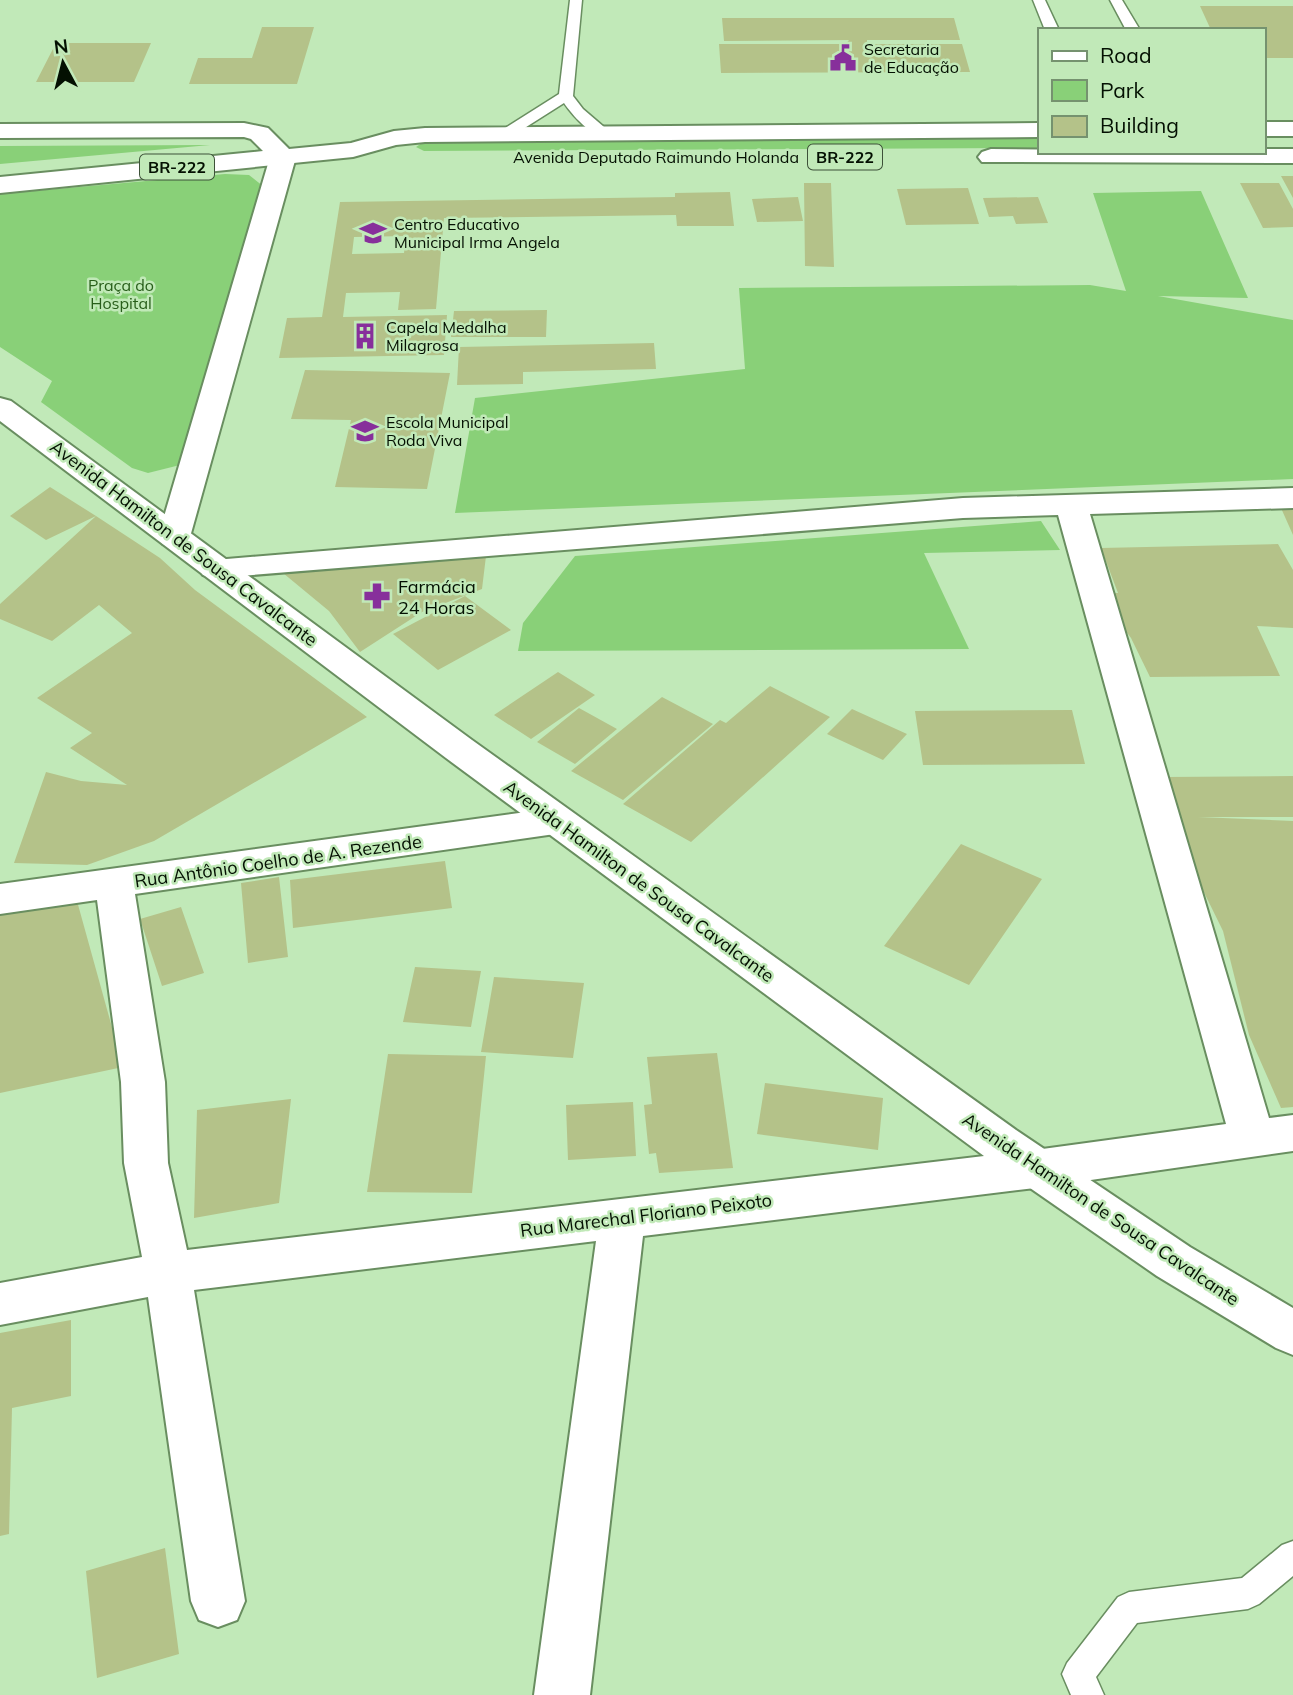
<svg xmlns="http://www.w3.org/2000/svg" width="1293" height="1695" font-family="Mulish,sans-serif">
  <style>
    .green { fill: #89d078 }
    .building { fill: #b4c289; fill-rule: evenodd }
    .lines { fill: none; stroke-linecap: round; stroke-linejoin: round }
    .lane-casing { stroke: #698e60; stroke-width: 3 }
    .street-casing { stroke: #698e60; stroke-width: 4 }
    .secondary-casing { stroke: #698e60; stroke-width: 4 }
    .primary-casing { stroke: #698e60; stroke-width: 4 }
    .lane { fill: #fff; fill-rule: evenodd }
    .street { fill: #fff; fill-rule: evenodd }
    .secondary { fill: #fff; fill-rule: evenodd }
    .primary { fill: #fff; fill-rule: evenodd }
    .labels { text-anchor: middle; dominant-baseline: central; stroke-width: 5; stroke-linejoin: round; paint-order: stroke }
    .far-poi-label { font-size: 16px; fill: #041002; stroke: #c1e9b8; text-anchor: start }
    .far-street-label { font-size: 16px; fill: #041002; stroke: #c1e9b8 }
    .shield { fill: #c1e9b8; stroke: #3d5139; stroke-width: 2 }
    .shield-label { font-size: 16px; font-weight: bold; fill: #041002 }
    .far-park-label { font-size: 16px; fill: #285e1a; stroke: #c1e9b8 }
    .street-label { font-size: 18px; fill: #041002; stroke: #c1e9b8 }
    .poi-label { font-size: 18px; fill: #041002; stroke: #c1e9b8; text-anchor: start }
  </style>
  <rect width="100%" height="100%" fill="#c1e9b8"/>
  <!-- green -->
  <path class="green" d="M1039,138V148L424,151L416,147L425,141Z
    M210,145L0,164V146Z
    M225,174L249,175L263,186L180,465L148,473L132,468L41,402L52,381L0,347V194Z
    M1201,191L1248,298L1158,296L1293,320V479L455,513L475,398L745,369L739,288L1090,285L1126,291L1093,193Z
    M1041,521L1060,550L924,553L969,649L518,651L523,623L575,556Z"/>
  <!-- building -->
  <path class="building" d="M1200,6H1293V58H1263V30H1211Z
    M722,18H954L960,40H867V44H962L970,72L721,73L719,44H846L849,40L724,41Z
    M262,27H314L297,84H189L198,58H252Z
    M56,43H151L134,82H36Z
    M1281,176H1293V198Z
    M804,183H831L834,267L805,266Z
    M1240,183H1279L1293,209V227L1263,228Z
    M968,188L979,224L906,225L897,189Z
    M730,192L734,226H677L676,215L444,218L436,309L398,310L400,292L346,293L343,317L447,315L444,355L279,358L287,318L322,317L340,202L675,197V193ZM406,236L404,253L352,254L354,237Z
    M798,197L803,221L757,222L752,199Z
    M1038,197L1048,223L1016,224L1013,216L989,217L983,198Z
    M547,310L546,337H451L454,311Z
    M654,343L656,369L523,372V384L457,385L459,347Z
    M305,370L450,373L427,489L335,487L351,420L291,419Z
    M50,487L96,516L160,558L195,590L367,717L154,841L87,865L14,863L46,772L81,781L127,785L70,748L92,733L37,698L132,633L99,605L52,641L0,619V604L96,516L46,540L10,516Z
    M1293,507V535L1281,508Z
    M1278,544L1293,570V628L1257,626L1280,676L1150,677L1131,638L1097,593H1118L1101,548Z
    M486,556L482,589L422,612L360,652L329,611L283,573Z
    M465,596L511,630L438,670L393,634Z
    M558,672L595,695L531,739L494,715Z
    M770,686L830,717L691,842L623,804L720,720L726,723Z
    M662,697L713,724L623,800L571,771Z
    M579,708L617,729L575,764L537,742Z
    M852,709L907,734L883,760L827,734Z
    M1072,710L1085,764L923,765L915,711Z
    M1293,776V817H1198L1293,821V1107L1281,1108L1249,1035L1223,931L1195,874L1166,777Z
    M961,844L1042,879L969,985L884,946Z
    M445,861L452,908L293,928L290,880Z
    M279,877L288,957L248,963L241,883Z
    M77,901L123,1067L0,1093V911Z
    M181,907L204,973L162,986L140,919Z
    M415,967L481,971L471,1027L403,1022Z
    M494,977L584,983L573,1058L481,1052Z
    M717,1053L733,1168L659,1173L656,1153L649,1154L644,1105L652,1104L647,1057Z
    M388,1054L486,1056L472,1193L367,1192Z
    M765,1083L883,1098L878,1150L757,1134Z
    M291,1099L279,1203L194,1218L197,1110Z
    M633,1102L636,1156L568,1160L566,1105Z
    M71,1320V1396L12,1408L9,1534L0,1536V1333Z
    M165,1548L179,1654L97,1678L86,1571Z"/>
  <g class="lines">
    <!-- lane casing -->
    <g class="lane-casing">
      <path id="lane" d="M570,0H582L573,96L583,109L611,133L609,136C593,139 573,116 564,103L512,136H502V130L559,94Z
        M1033,0H1045L1059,30H1045Z
        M1110,0H1122L1140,30H1126Z
        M1293,1541V1576L1259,1604L1248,1609L1137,1623L1096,1677L1104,1695H1071L1062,1674L1067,1663L1118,1597L1129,1592L1242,1578L1282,1545Z"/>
    </g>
    <!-- street casing -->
    <g class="street-casing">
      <path id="street" d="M283,149L292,152L296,157L190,537L185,544L174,547L163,544L158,537L270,157L274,152Z
        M1293,488V508L1090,514L1269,1118L1293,1115V1151L1035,1188L643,1236L590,1695H534L596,1241L194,1290L245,1601L237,1620L218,1627L199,1620L191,1601L148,1297L0,1325V1283L142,1257L124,1163L121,1082L97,900L0,914V884L555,808L568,811L574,821L568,831L555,834L135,894L165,1082L168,1163L187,1250L1035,1150L1226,1124L1058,515L963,518L215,578L203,575L198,568L203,561L963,498Z"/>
    </g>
    <!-- secondary casing -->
    <g class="secondary-casing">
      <path id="secondary" d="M0,398L11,401L472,740L1016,1130L1190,1247L1293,1308V1355L1276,1348L1157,1276L984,1156L446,758L0,421Z"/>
    </g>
    <!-- primary casing -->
    <g class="primary-casing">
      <path id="primary" d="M1263,122H1293V136H1263Z
        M244,123L268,128L289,149L351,143L394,131L425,128L1039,123V137L425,142L396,145L353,157L0,193V177L263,151L251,139L244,137L0,138V124Z
        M991,149L1263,152V149H1293V163L982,162L978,157L982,152Z"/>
    </g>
    <!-- lane -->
    <use href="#lane" class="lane"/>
    <!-- street -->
    <use href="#street" class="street"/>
    <!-- secondary -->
    <use href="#secondary" class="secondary"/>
    <!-- primary -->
    <use href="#primary" class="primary"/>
  </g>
  <!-- icons -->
  <defs>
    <g id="civic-bare" transform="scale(2.1)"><path d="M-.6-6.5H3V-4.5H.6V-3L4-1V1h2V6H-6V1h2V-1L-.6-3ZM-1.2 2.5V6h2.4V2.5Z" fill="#872f9b" stroke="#c1e9b8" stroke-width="2.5" paint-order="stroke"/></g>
    <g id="school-bare" transform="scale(2.1)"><path d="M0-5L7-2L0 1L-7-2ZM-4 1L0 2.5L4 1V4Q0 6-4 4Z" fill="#872f9b" stroke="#c1e9b8" stroke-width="2.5" paint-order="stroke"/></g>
    <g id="building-bare" transform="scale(2.1)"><path d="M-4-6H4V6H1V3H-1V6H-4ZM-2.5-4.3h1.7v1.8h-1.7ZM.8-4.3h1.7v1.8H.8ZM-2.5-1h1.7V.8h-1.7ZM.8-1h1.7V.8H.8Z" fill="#872f9b" stroke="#c1e9b8" stroke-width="2.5" paint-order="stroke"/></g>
    <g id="pharmacy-bare" transform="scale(2.1)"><path d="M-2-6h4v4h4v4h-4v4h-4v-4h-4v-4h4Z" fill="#872f9b" stroke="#c1e9b8" stroke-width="2.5" paint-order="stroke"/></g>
  </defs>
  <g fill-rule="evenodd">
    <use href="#civic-bare" x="843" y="58"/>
    <use href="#school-bare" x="373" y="233"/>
    <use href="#building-bare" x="365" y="336"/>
    <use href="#school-bare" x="365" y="431"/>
    <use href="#pharmacy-bare" x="377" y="596"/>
  </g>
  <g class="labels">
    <!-- far-poi labels -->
    <g class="far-poi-label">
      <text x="864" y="49">Secretaria<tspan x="864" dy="18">de Educação</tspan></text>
      <text x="394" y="224">Centro Educativo<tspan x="394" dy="18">Municipal Irma Angela</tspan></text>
      <text x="386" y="327">Capela Medalha<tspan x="386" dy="18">Milagrosa</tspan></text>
      <text x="386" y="422">Escola Municipal<tspan x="386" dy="18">Roda Viva</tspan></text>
    </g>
    <!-- far-street labels -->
    <g class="far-street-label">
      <text x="656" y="157">Avenida Deputado Raimundo Holanda</text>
    </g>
    <!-- shield labels -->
    <g class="shield">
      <rect x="808" y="144.5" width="74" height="25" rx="5"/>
      <rect x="140" y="154.5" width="74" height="25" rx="5"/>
    </g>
    <g class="shield-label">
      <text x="845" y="157">BR-222</text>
      <text x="177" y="167">BR-222</text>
    </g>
    <!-- far-park labels -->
    <g class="far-park-label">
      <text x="121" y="285">Praça do<tspan x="121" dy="18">Hospital</tspan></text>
    </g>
    <!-- street labels -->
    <g class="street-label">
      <text transform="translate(184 543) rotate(37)">Avenida Hamilton de Sousa Cavalcante</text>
      <text transform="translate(278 861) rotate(-8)">Rua Antônio Coelho de A. Rezende</text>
      <text transform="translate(639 881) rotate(36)">Avenida Hamilton de Sousa Cavalcante</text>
      <text transform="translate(1101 1209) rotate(34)">Avenida Hamilton de Sousa Cavalcante</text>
      <text transform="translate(646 1215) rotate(-7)">Rua Marechal Floriano Peixoto</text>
    </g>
    <!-- poi labels -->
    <g class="poi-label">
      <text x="398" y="586">Farmácia<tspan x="398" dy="21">24 Horas</tspan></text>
    </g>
  </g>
  <!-- legend -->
  <rect x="1038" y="28" width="228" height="126" fill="#c1e9b8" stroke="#75926f" stroke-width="2"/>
  <rect x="1052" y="51" width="35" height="10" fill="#ffffff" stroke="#75926f" stroke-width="2"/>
  <text x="1100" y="63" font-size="21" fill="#041002">Road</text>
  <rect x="1052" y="80" width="35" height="21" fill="#89d078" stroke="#75926f" stroke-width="2"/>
  <text x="1100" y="98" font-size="21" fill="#041002">Park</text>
  <rect x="1052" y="116" width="35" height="21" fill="#b4c289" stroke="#75926f" stroke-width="2"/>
  <text x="1100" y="133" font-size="21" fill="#041002">Building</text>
  <!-- north arrow -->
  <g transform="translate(63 63) rotate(353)" stroke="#c1e9b8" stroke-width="5" paint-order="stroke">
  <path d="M0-5L12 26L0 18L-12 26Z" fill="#041002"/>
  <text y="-10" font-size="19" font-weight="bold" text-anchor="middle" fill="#041002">N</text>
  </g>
</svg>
